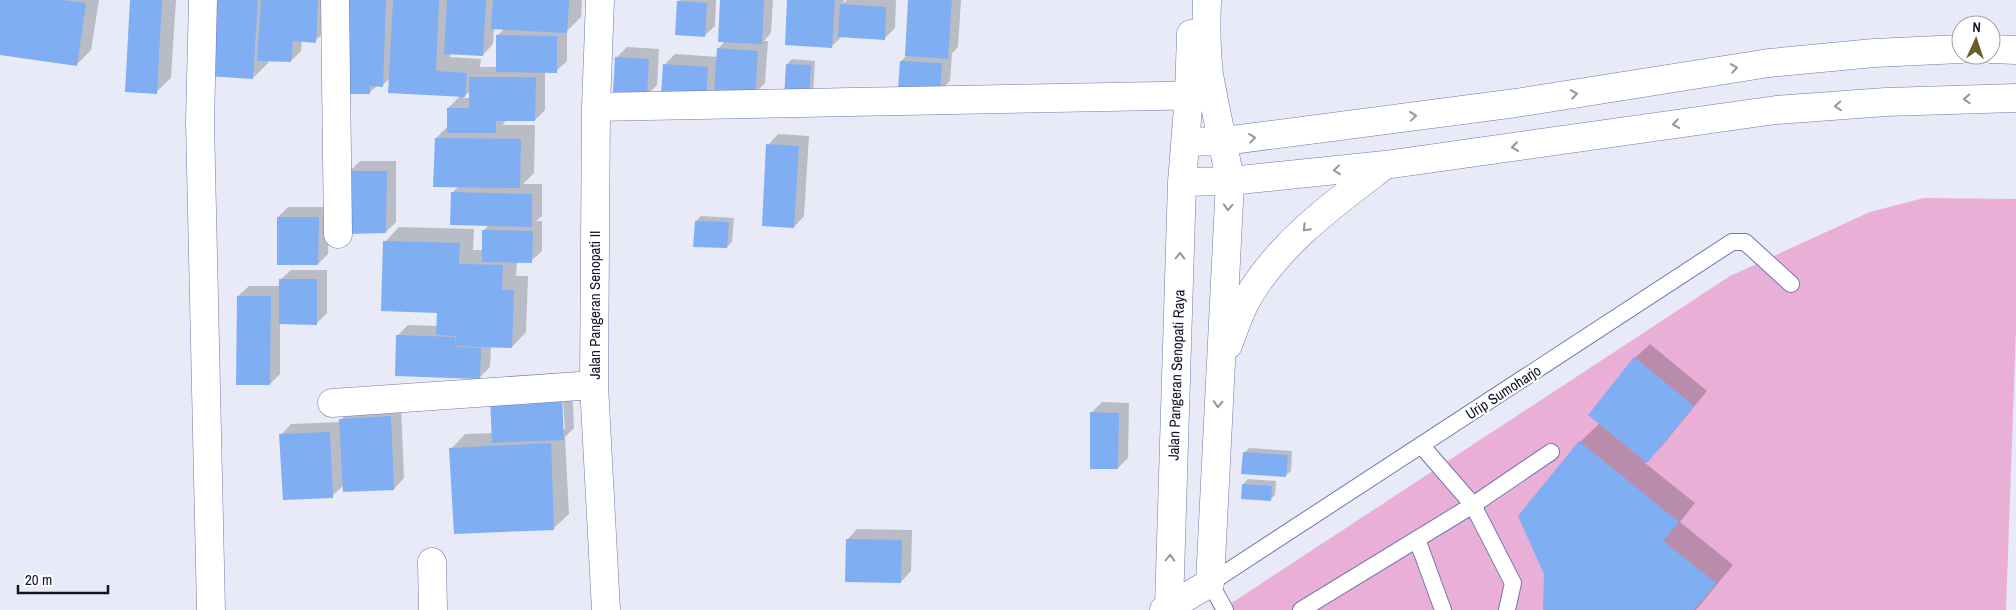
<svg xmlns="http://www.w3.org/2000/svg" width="2016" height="610" font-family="'Archivo Narrow',sans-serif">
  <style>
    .green { fill: #e9afd7 }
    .shadow { fill: #0003; fill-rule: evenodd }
    .building { fill: #7faef2 }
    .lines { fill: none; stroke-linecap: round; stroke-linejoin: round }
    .lane-casing { stroke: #7177ae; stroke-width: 18 }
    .street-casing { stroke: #7177ae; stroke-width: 29 }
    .secondary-casing { stroke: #7177ae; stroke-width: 29 }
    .lane { stroke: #fff; stroke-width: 16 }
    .street { stroke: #fff; stroke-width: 28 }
    .secondary { stroke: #fff; stroke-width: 28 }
    .oneway { stroke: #94959e }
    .labels { text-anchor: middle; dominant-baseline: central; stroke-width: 4.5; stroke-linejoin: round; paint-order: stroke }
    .street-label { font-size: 15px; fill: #111328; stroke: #fff }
  </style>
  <rect width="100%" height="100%" fill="#e8eaf7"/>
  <!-- green -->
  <path class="green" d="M1924,198L2016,199V329L2006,610H1221L1730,276L1870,212Z"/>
  <!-- shadow -->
  <path class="shadow" d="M0,0H99L91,50L76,65L0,53Z
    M132,0H176L171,78L156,92Z
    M213,0H327L325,31L315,41L302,40L301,51L291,61L268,60V63L253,78Z
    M350,0H582L581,17L567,31V61L556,71H545V110L535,120L506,119L503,125H535L534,173L523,184H542V216L536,221H542V251L531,261H517L516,276H528L526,332L512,347L491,346L490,367L480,377L397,336L408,325L438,326V312L385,242L399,227L474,229L473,250H483L484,230L489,225L452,193L459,186L436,138L448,126V108L460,96L390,78L382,86H377L369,93ZM494,28H505L497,36V67H480L481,59L450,57V53L483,55L493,44ZM471,90L470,98H463Z
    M680,0H716L715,26L704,36L678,2Z
    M721,0H773L771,33L764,41H768L765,83L755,93L716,88L705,99L664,65L675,54L718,57V49L725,41Z
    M789,0H844V3L847,0H896L895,28L884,39L842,36L831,47Z
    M910,0H961L958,47L952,53L950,81L940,91L901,61L906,56Z
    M627,47L659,49L657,85L647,95L617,57Z
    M792,59L815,61L813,94L787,64Z
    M778,134L809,136L804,216L794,227L768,145Z
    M360,161H396V222L386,232L350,171Z
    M288,207H329L328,254L318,264L278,217Z
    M701,216L734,218L732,242L727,247L696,221Z
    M291,270H327V313L316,324L280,323V374L270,384L238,296L249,286H280V280Z
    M1650,344L1707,391L1661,447L1645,463L1695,503L1680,522L1733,565L1696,610H1544L1580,442L1600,423L1635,358Z
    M572,384L574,428L565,437L569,514L554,528L455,533L451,449L465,434L493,433L491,398L502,387ZM560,388H562L565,429H562Z
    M1102,402L1129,403L1128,458L1118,468L1091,413Z
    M401,407L404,478L394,489L344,485L332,496L281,435L291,424L341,422V420L351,409Z
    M1249,448L1292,451L1291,471L1285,476L1244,453Z
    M1248,479L1276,481L1275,495L1270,500L1243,484Z
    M857,529L912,530L911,571L901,582L847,540Z"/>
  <!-- building -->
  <path class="building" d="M0,0H63L86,3L77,66L0,55Z
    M130,0H162L157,94L125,92Z
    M212,0H258L253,79L207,76Z
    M261,0H318L316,43L293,41L291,62L257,61Z
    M349,0H386L383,87L370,86V94H347Z
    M393,0H439L436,71L467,73L465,97L388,93Z
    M447,0H486L483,56L444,54Z
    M493,0H569L567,33L491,29Z
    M720,0H764L762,44L718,42Z
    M787,0H835L832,48L785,45Z
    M908,0H952L948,59L905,56Z
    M677,1L707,3L705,37L675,35Z
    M840,4L886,7L885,40L838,37Z
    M496,35L557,36V73L496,72Z
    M717,48L758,51L755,95L714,92Z
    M615,57L649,59L647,96L613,94Z
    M900,61L942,63L940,92L898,90Z
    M663,64L708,67L706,100L661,97Z
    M786,64L811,65L809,100L784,99Z
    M469,77H536L535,121H496V133H447V108H469Z
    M435,138L521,139L520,188L433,187Z
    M766,144L799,146L794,228L762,226Z
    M348,171H387L386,233L348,234Z
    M451,192L532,194V227L450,225Z
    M277,217H319L318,265H277Z
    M695,221L729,222L727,248L693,247Z
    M482,230L533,231L532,263L482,262Z
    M383,241L460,243L459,264L503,265L502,290H514L512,348L455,346L456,336L436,335L437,313L381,311Z
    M279,279H317V325L279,324Z
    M237,296H271L270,385H236Z
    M396,335L455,337V347L481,348L480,379L395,376Z
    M1634,357L1694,406L1647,463L1588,415Z
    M562,394L564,440L492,443L490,397Z
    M1090,412L1119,413L1118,469H1090Z
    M391,416L394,490L343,492L339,419Z
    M330,432L333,498L283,500L279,434Z
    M1579,441L1679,522L1663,541L1716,583L1694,610H1543L1544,574L1518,516Z
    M551,443L554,530L454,534L449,448Z
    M1243,452L1288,455L1286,477L1241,474Z
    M1242,484L1272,486L1271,501L1241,499Z
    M846,539L902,540L901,583L845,582Z"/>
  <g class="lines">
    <!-- lane casing -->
    <g class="lane-casing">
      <path id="lane" d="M1421,445L1473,505L1513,583L1507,610
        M1417,539L1443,610
        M1225,610L1210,583L1732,242H1745L1791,284
        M1301,610L1473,505L1551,452"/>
    </g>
    <!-- street casing -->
    <g class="street-casing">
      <path id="street" d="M203,0L200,122L211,610
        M335,0L338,234
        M600,0L596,107L594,385L606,610
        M596,107L1212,95
        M332,403L594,385
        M432,562L433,610"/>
    </g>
    <!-- secondary casing -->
    <g class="secondary-casing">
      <path id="secondary" d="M1991,49L2016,50
        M1186,142L1224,141L1516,103L1769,63L1874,53L1961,49
        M1182,182L1230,181L1385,165L1776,110L1886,102L2016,98
        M1228,345C1234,330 1239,313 1247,299C1280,242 1334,204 1385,165
        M1169,607L1182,182L1189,95L1191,34
        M1164,610L1210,583L1230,181C1224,145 1215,110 1209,74C1206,49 1206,25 1207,0"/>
    </g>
    <!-- lane -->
    <use href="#lane" class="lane"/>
    <!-- street -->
    <use href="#street" class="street"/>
    <!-- secondary -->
    <use href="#secondary" class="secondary"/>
  </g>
  <!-- one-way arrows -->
  <defs><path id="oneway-chevron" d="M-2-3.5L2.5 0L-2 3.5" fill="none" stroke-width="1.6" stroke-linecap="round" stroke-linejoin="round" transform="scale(1.25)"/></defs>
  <g class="oneway">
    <use href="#oneway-chevron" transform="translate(1734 68) rotate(-9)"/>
    <use href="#oneway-chevron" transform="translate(1574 94) rotate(-9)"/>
    <use href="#oneway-chevron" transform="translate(1967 99) rotate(178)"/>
    <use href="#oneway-chevron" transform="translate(1838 106) rotate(176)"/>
    <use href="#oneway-chevron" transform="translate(1413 116) rotate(-7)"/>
    <use href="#oneway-chevron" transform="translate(1676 124) rotate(172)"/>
    <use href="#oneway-chevron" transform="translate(1252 138) rotate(-7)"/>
    <use href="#oneway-chevron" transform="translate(1515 147) rotate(172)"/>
    <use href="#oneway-chevron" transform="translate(1337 170) rotate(174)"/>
    <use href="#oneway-chevron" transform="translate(1228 207) rotate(93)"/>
    <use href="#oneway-chevron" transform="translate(1306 228) rotate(134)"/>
    <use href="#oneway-chevron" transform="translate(1180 256) rotate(-88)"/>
    <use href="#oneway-chevron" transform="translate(1218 404) rotate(93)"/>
    <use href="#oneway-chevron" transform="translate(1170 558) rotate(-88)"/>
  </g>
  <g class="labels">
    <!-- street labels -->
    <g class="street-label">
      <text transform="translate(594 305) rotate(-90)">Jalan Pangeran Senopati II</text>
      <text transform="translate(1176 375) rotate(-88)">Jalan Pangeran Senopati Raya</text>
      <text transform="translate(1503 392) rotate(-33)">Urip Sumoharjo</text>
    </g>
  </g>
  <!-- north arrow -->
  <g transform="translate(1976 40) rotate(3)"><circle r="24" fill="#ffffff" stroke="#a0a1a9"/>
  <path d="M0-4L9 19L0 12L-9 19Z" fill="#675d2a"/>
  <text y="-8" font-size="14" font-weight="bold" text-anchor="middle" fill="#111328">N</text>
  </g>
  <!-- scale -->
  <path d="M18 585v8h90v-8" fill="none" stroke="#111328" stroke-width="2.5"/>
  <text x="25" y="585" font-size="15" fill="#111328" stroke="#ffffff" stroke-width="4" paint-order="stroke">20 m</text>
</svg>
